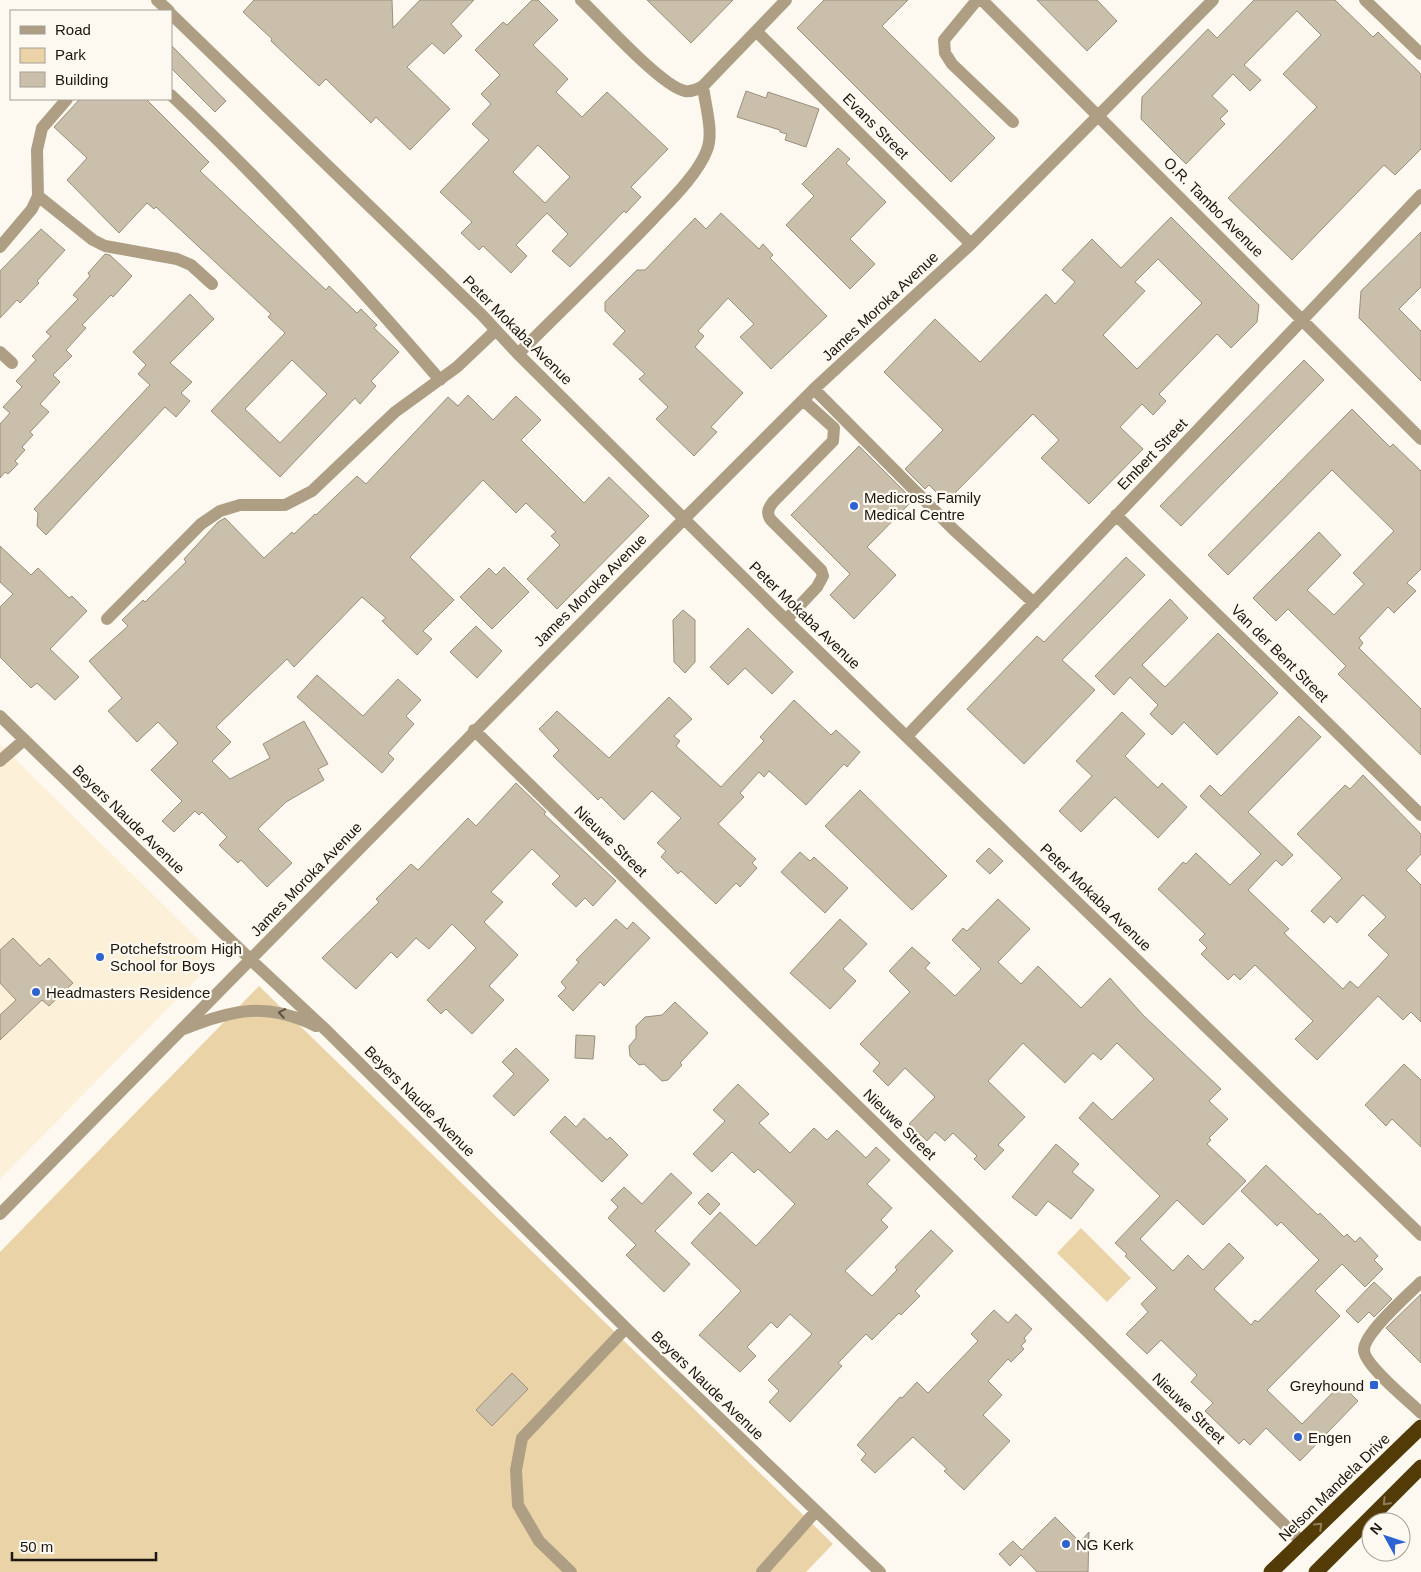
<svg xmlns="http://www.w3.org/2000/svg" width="1421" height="1572" font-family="Helvetica,sans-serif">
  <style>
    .built { fill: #fdf0d9 }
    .green { fill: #ebd3a8 }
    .building { fill: #cabfaa; stroke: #998f7b; fill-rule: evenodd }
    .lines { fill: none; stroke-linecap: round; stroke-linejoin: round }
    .minor { stroke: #ad9e84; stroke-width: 12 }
    .highway { stroke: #523b07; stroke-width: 15 }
    .oneway { stroke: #5d5444 }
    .oneway2 { stroke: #8e7e59 }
    .poi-dot { fill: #2d63d1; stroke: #fdf9f0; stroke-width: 2 }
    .labels { text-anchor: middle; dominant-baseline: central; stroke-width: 4.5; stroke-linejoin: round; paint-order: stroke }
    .street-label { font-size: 15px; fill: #1b1710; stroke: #fdf9f0 }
    .poi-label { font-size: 15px; fill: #1b1710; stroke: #fdf9f0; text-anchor: start }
  </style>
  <rect width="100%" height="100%" fill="#fdf9f0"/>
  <!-- built -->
  <path class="built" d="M0,744L199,940L201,975L0,1179Z"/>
  <!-- green -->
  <path class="green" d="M259,986L833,1544L806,1572H0V1252Z
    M1081,1228L1131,1278L1107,1302L1057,1253Z"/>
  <!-- building -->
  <path class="building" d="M254,0H392L393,28L420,0H474L451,24L462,36L444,54L432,43L407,67L450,109L410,150L376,117L371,123L326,79L319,86L291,60L271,41L272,39L243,12Z
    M532,0H538L558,20L533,45L568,79L556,92L582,117L607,92L668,149L631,187L641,197L626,213L624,211L570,267L552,251L568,234L547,213L516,245L527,256L511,273L483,246L479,250L461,233L472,222L440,192L489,140L472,124L491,104L481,94L500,75L475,50L503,22L507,25ZM538,145L570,177L545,203L513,172Z
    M647,0H733L691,43Z
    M824,0H908L882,26L995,138L951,182L797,28Z
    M1037,0H1097L1117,21L1087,51Z
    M1254,0H1335L1373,37L1378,32L1421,74V149L1395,175L1384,165L1292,260L1228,198L1317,107L1283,74L1321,35L1297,11L1244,65L1261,80L1250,91L1233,74L1212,96L1228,111L1220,119L1225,124L1186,164L1141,119L1142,97L1208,29L1217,38Z
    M171,45L226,101L215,112L171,68Z
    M746,91L766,98L768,92L819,109L806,147L785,140L787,134L780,132V130L737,117Z
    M80,99H146L209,162L200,171L326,290L329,286L357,313L361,309L377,325L374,328L399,352L371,381L376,386L360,404L355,398L280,477L211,411L285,333L268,317L271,314L156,207L154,209L147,203L119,233L67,180L87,158L54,127ZM292,360L327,394L280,443L245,409Z
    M838,148L850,159L846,163L886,202L850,239L875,264L850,289L786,225L814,196L802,184Z
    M721,213L759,249L763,244L773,255L770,258L827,316L771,369L740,337L754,324L728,298L698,331L704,336L695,347L743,393L711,427L717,432L694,456L656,419L668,407L639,379L645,374L613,344L625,331L605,311V302L637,270H645L695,218L706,229Z
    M1171,217L1259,305L1257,322L1231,348L1217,334L1159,394L1166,401L1153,415L1142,404L1120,427L1143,449L1089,504L1041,458L1059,440L1033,414L946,502L929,485L925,489L905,469L943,430L884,372L935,319L980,362L1046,294L1055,304L1075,282L1062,270L1092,239L1121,268ZM1158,259L1202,303L1137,369L1103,335L1145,291L1135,282Z
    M41,229L65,250L37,281L39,283L20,303L17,300L0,318V271Z
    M1421,232V287L1399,309L1421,331V381L1359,318L1361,291Z
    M105,254L110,255L132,276L113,297L111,295L82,325L86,328L66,350L72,356L53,375L60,382L40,404L49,412L30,432L33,435L22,447L25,450L15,461L18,464L8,474L5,472L0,478V424L10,413L3,407L22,387L16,381L36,360L32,356L51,336L46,332L78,299L73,295L90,276L88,273Z
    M190,294L214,319L170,363L192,382L181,393L190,401L176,417L165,407L46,535L37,526L38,513L34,509L150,385L138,374L146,365L133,352Z
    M1304,360L1324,380L1181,526L1160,506Z
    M468,395L493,420L516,396L541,420L521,440L584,503L609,477L649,516L557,609L527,579L560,545L551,536L556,532L526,503L516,513L483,480L410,557L454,600L423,631L432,639L417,655L382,621L386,618L362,597L294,667L287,659L245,699L216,727L231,742L212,761L230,779L270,758L263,744L304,721L328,764L318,769L324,780L286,802L258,829L292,863L267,887L241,860L238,863L219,845L227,837L202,812L199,815L195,811L174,832L162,821L182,801L151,770L178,743L158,722L137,742L108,711L122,698L89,661L128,626L122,620L143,600L145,602L186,562L184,559L218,522L225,518L264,558L292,532L294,534L315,514L316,515L357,476L366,484L448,397L458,406Z
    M1352,409L1390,447L1393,444L1421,471V569L1407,583L1416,591L1394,613L1388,607L1359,638L1363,643L1359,648L1421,709V755L1338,674L1346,666L1288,609L1276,621L1253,598L1319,532L1341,555L1307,590L1334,615L1364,584L1353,573L1394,531L1332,470L1228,575L1208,555Z
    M859,446L913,500L867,547L896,575L854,619L830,595L850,574L791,515Z
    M0,546L31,575L38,568L69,598L72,596L87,611L50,649L79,677L55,700L37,683L31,688L0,657V607L13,594L0,582Z
    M1126,557L1145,575L1062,660L1095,690L1024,764L967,709L1037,636L1044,642Z
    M504,567L529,592L492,629L460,597L489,568L496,575Z
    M1170,599L1188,618L1142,665L1165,687L1218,633L1278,693L1217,755L1184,722L1172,735L1150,714L1158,705L1130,677L1114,695L1095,676Z
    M683,610L695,620V662L685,673L674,662L673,620Z
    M476,626L502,651L477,678L450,652Z
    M748,628L793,672L772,694L745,668L728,685L710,667Z
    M317,675L363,716L398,679L421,700L406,716L414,724L388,753L394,759L382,773L297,697Z
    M669,697L692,719L674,736L680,741L676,746L721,787L764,741L760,737L794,700L831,735L836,730L860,752L847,767L844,764L806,805L769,771L764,777L759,772L740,793L744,797L718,824L756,859L752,863L757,868L740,887L736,883L716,904L681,871L678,874L661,857L666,851L657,843L681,818L652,791L624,820L601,797L598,800L553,756L559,750L539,729L557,711L609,758Z
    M1122,712L1145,734L1125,756L1158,788L1162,783L1187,807L1158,838L1115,797L1081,832L1059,811L1092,776L1076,761Z
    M1299,716L1321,737L1248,812L1293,855L1282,866L1276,860L1248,890L1289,929L1284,933L1343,989L1350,981L1358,988L1389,955L1368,935L1386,917L1363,895L1337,923L1330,916L1324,923L1311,911L1342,878L1297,834L1345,785L1350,789L1363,775L1421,834V854L1406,870L1421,885V1022L1411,1012L1403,1020L1378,996L1317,1060L1295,1039L1313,1021L1255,965L1240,980L1234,974L1228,980L1201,954L1207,948L1199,940L1205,934L1158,889L1183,862L1186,864L1196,853L1230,885L1261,854L1200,796L1210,785L1221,796Z
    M516,783L546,812L544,814L616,881L593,906L585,898L576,907L552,884L560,876L532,849L491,892L503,902L484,922L518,955L489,986L504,1000L472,1034L446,1009L441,1014L427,1000L476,948L452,924L429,949L416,938L397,958L391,952L356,989L322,958L379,902L376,899L411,864L418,870L468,818L476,826Z
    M860,790L947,876L912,910L825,826Z
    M989,848L1003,861L990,874L976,861Z
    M800,852L810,861L814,857L848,888L825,913L781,872Z
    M998,899L1030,929L998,962L1021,984L1038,966L1081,1008L1110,978L1143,1015L1221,1089L1209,1101L1228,1119L1209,1138L1211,1140L1207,1144L1246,1181L1203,1225L1177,1200L1140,1239L1173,1271L1188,1255L1203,1270L1229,1243L1244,1258L1214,1289L1251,1325L1255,1320L1258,1322L1319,1260L1281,1222L1277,1226L1241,1191L1266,1165L1318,1215L1320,1213L1344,1237L1347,1234L1355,1242L1360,1237L1378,1256L1374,1260L1383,1269L1365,1287L1342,1264L1315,1291L1340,1316L1267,1390L1302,1424L1341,1384L1358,1401L1300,1461L1266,1428L1250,1445L1244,1439L1239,1444L1205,1411L1213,1403L1191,1382L1197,1375L1161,1340L1147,1354L1126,1334L1148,1312L1141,1304L1157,1288L1125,1256L1127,1254L1115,1243L1160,1196L1079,1118L1093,1102L1112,1120L1154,1079L1117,1043L1101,1060L1093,1053L1065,1083L1023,1043L988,1081L1025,1117L998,1145L1004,1150L985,1170L974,1159L977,1156L953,1133L945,1141L935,1132L927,1141L909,1124L935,1097L905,1068L888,1086L873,1071L880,1063L860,1044L910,992L889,971L912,947L930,963L925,968L955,996L981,969L952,940L963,928L967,931Z
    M616,919L627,929L633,922L650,938L604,986L600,982L573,1011L558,996L566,988L561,982L579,962L576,960Z
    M840,919L867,944L843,969L856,981L830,1009L790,973Z
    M13,938L40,966L49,958L73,983L49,1006L42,1000L0,1040V1015L16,1000L0,983V950Z
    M675,1002L708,1033L680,1063L682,1065L668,1080L662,1081L644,1064L639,1065L630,1056L629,1046L636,1038V1026L645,1017L662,1015Z
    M576,1035L595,1036L593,1059L575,1058Z
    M516,1048L549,1080L514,1116L493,1096L514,1074L502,1062Z
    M1404,1064L1421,1080V1147L1392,1119L1386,1126L1365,1105Z
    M738,1084L769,1114L759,1123L790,1153L814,1128L827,1140L837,1130L866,1158L876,1147L890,1160L867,1184L892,1208L881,1220L888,1227L845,1271L872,1296L897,1270L895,1267L931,1230L953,1251L915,1291L920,1296L901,1315L899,1313L872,1340L866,1334L838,1363L842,1366L790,1422L769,1402L779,1391L768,1380L812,1334L790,1314L777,1328L771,1322L747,1347L756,1356L740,1372L699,1335L741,1291L691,1243L720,1212L756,1246L795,1204L758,1169L754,1173L732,1152L712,1172L693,1154L725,1121L713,1110Z
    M565,1116L576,1127L584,1118L607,1140L610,1137L628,1155L602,1182L550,1132Z
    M1056,1144L1079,1164L1072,1172L1094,1190L1071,1219L1048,1201L1036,1216L1012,1197Z
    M671,1173L692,1193L655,1231L690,1264L664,1292L626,1255L636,1245L608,1218L618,1207L611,1200L624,1187L642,1204Z
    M708,1193L720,1204L710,1215L698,1203Z
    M1374,1282L1392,1299L1374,1317L1369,1312L1358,1323L1346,1311Z
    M1421,1294V1363L1386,1328Z
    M994,1310L1008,1323L1016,1314L1032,1329L1024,1338L1026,1341L1021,1346L1024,1349L1011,1362L1008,1359L988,1381L1002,1395L983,1415L1010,1441L964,1490L944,1471L947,1469L913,1437L875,1473L861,1460L866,1454L857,1445L900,1397L902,1398L917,1382L928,1393L978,1341L971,1334Z
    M512,1373L528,1389L492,1426L476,1410Z
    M1055,1517L1080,1542L1089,1532L1088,1572H1037L1021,1555L1010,1566L999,1554L1013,1541L1022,1550Z"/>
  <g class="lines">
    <!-- minor -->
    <path class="minor" d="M157,0L169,11
      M581,0C601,19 662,87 685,91C692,92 698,89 703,86L786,0
      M977,0L944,40L945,53L952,64L1013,122
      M982,0L1421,439
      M1365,0L1421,54
      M171,14L482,315L518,354L786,620L1421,1235
      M757,32L971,244
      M171,95C266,185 355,281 440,380
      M38,196L93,240L105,246L177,259L191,265L212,284
      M0,247L32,209L38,196L37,150L42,128L67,99
      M0,352L12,363
      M518,354C563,309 609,265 653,219C670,201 698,174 707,150C714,132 705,105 703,86
      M814,389L953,529L1034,603
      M1116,515L1421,815
      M107,619L201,524L220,511L240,505H285L312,491L395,412L457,367L496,330
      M786,620L817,587L823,576L821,570L771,520C766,513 768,509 773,502L833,441L834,428L803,400
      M0,716L251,960L327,1031L641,1343L880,1572
      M474,730L1302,1542
      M907,736L1421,195
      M0,761L24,740
      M184,1029C233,1009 267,1002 316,1026
      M0,1214L684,519L814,389L971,244L1213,0
      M1421,1282C1408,1295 1364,1333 1364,1350C1364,1365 1409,1401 1421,1413
      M571,1572L539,1541L518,1505L516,1470L522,1438L626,1328
      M762,1572L816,1511"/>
    <!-- highway -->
    <path class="highway" d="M1271,1572L1421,1427
      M1316,1572L1421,1467"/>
  </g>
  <!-- one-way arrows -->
  <defs><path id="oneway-chevron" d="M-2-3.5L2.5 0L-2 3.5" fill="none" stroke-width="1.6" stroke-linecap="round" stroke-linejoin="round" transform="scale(1.25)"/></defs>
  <use class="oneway" href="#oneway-chevron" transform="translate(282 1013) rotate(-170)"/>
  <g class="oneway2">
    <use href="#oneway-chevron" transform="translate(1386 1502) rotate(135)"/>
    <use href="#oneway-chevron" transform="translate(1319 1526) rotate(-44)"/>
  </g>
  <!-- markers -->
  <g class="poi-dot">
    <circle cx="854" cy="506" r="5"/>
    <circle cx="100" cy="957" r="5"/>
    <circle cx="36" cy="992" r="5"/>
    <rect x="1369" y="1380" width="10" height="10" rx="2.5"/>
    <circle cx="1298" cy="1437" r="5"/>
    <circle cx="1066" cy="1544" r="5"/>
  </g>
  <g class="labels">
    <!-- street labels -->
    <g class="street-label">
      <text transform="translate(876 126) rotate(45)">Evans Street</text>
      <text transform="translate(1214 207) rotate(45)">O.R. Tambo Avenue</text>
      <text transform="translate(880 306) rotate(-43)">James Moroka Avenue</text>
      <text transform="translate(518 330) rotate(45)">Peter Mokaba Avenue</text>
      <text transform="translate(1152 454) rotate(-46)">Embert Street</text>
      <text transform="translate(590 590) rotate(-45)">James Moroka Avenue</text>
      <text transform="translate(805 615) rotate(44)">Peter Mokaba Avenue</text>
      <text transform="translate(1280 653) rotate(45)">Van der Bent Street</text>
      <text transform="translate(129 819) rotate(44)">Beyers Naude Avenue</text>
      <text transform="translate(611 841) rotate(44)">Nieuwe Street</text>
      <text transform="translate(306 879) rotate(-46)">James Moroka Avenue</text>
      <text transform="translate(1096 897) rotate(44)">Peter Mokaba Avenue</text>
      <text transform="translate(420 1101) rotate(45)">Beyers Naude Avenue</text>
      <text transform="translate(900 1124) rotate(44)">Nieuwe Street</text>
      <text transform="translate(708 1385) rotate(44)">Beyers Naude Avenue</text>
      <text transform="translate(1189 1408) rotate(44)">Nieuwe Street</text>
      <text transform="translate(1334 1487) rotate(-44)">Nelson Mandela Drive</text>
    </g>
    <!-- poi labels -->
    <g class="poi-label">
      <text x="864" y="497">Medicross Family<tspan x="864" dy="17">Medical Centre</tspan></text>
      <text x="110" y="948">Potchefstroom High<tspan x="110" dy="17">School for Boys</tspan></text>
      <text x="46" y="992">Headmasters Residence</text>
      <text x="1364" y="1385" text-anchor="end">Greyhound</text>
      <text x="1308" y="1437">Engen</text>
      <text x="1076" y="1544">NG Kerk</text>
    </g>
  </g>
  <!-- legend -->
  <rect x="10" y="10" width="162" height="90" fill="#fdf9f0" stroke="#a39f96"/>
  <rect x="20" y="26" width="25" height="8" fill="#ad9e84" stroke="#a39f96"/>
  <text x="55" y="35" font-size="15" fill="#1b1710">Road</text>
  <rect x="20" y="48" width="25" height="15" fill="#ebd3a8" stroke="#a39f96"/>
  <text x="55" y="60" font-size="15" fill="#1b1710">Park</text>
  <rect x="20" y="72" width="25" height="15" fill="#cabfaa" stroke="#a39f96"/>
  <text x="55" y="85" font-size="15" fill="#1b1710">Building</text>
  <!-- north arrow -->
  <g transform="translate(1386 1537) rotate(310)"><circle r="24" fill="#fdf9f0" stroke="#a39f96"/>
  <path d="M0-4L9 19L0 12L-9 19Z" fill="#2d63d1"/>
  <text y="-8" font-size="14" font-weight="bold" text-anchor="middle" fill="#1b1710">N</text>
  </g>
  <!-- scale -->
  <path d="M12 1552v8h144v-8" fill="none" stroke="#1b1710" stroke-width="2.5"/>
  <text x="20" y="1552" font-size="15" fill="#1b1710" stroke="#fdf9f0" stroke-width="4" paint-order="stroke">50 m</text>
</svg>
